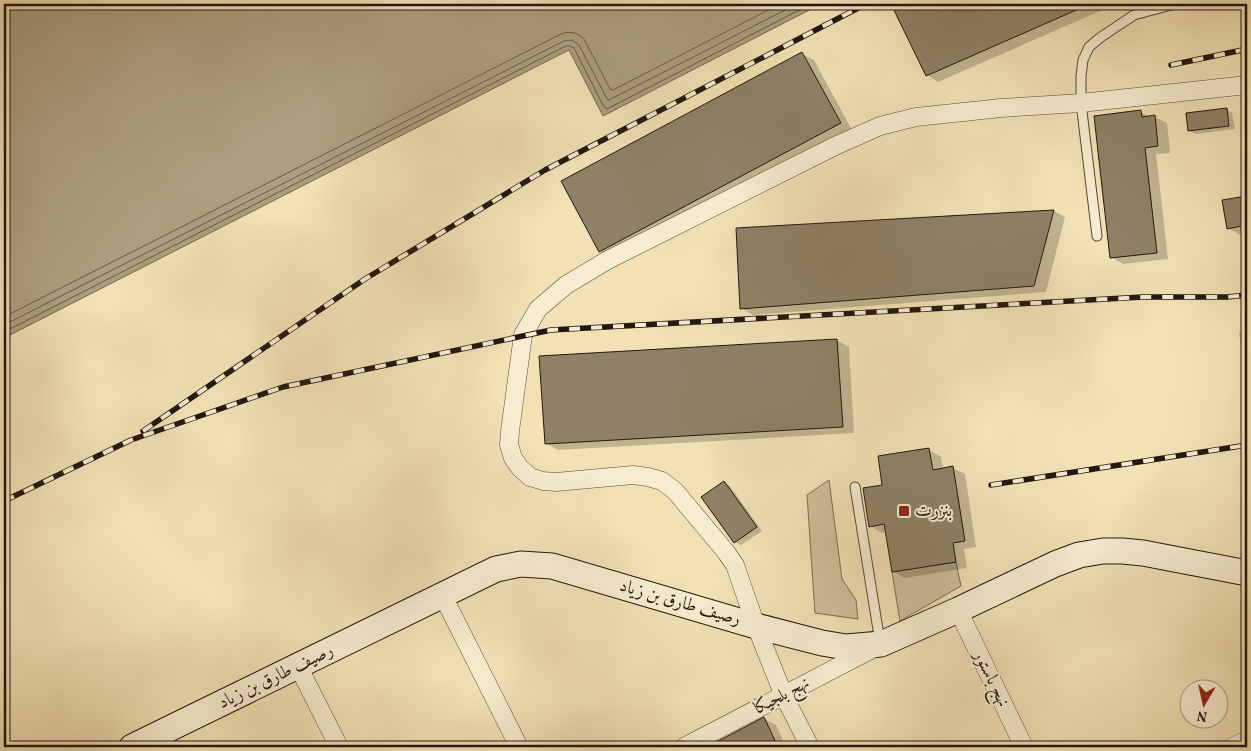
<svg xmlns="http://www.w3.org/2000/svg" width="1251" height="751" font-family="Vollkorn,Amiri,serif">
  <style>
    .green { fill: #cebf99; stroke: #786c54 }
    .water { fill: #ab9d7d; stroke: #746851 }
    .shadow { fill: #0003 }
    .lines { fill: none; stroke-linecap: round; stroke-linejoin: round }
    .shore { stroke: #665a46; stroke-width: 1 }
    .building { fill: #8e8165; stroke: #22180f }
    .service-casing { stroke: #564a38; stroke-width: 11 }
    .minor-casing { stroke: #564a38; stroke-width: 19 }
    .secondary-casing { stroke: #22180f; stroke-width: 27 }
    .service { stroke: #f6eccf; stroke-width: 9 }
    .minor { stroke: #f6eccf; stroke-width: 18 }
    .secondary { stroke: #f6eccf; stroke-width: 25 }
    .rail-casing { stroke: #22180f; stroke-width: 5.5 }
    .rail { stroke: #f6eccf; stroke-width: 4; stroke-dasharray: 11; stroke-linecap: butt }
    .poi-dot { fill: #8f2418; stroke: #f6eccf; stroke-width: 2 }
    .labels { text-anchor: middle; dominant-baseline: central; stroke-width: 4; stroke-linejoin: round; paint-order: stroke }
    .poi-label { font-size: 18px; fill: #22180f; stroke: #f6eccf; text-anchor: start }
    .street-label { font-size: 18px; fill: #22180f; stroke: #f6eccf }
  </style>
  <rect width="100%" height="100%" fill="#f1e1b5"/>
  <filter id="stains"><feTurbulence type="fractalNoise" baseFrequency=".004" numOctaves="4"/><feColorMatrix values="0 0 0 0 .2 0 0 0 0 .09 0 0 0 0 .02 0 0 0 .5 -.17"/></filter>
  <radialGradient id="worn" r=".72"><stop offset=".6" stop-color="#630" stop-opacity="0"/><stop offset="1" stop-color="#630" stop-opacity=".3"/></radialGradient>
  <!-- green -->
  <path class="green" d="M829,480L842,579L856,600L858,619L815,613L807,495Z
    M956,562L961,586L900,621L892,572Z"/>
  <!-- water -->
  <path class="water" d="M4,4H821L603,116L569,50L4,338Z"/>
  <!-- shadow -->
  <path class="shadow" d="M898,4H1116L938,82L927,75L893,6Z
    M802,54L814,60L852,130L612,258L600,251Z
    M1227,110L1232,113L1235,129L1195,134L1190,131Z
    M1141,112L1150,117H1155L1167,123L1170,153L1156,154L1168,259L1123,264L1111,257Z
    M1247,197V234L1240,235L1228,228L1223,201Z
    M1054,211L1065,217L1046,292L753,315L741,308Z
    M1247,331V350L1241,347L1239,332Z
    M837,340L849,347L854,433L558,450L546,443L541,357Z
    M929,450L941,457L943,469L953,468L965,474L976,547L964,549L967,568L904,578L893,571L887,532L882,533L870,526L883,486Z
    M724,482L730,486L762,531L741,545L735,542Z
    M764,719L776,725L786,747H709Z"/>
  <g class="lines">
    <!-- shore -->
    <path class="shore" d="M4,317L561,34C569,31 577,32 584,39L610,89L613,90L780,4
      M4,325L564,41L572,40L579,45L607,99L609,100L797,4
      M4,332L566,46H570L574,48L604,107L607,109L811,4"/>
  </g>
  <!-- building -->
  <path class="building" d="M891,4H1090L926,76Z
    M802,52L841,123L599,252L561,181Z
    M1227,108L1229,126L1188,131L1186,113Z
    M1141,110L1142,117L1155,115L1158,146L1145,148L1157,253L1110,258L1094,116Z
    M1247,196V225L1227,229L1222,200Z
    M1054,210L1034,286L740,309L736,228Z
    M837,339L843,427L545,444L539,356Z
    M929,448L933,470L953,466L965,541L953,543L956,562L892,572L884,524L869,527L863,488L882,485L878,456Z
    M724,481L757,527L734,543L701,497Z
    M764,717L778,747H707Z"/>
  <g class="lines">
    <!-- service casing -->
    <g class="service-casing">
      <path id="service" d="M1097,236L1081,103V76L1083,60L1089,47L1101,37L1134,15L1175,4
        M855,487L880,642"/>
    </g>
    <!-- minor casing -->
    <g class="minor-casing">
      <path id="minor" d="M443,596L519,747
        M958,610L1024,747
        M298,666L339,747
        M684,747L874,648
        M810,747L784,696L756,626L735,565L726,552L675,491L662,481L648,477L633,475L556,482L543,481L530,477L520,468L513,458L509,445L510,431L523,335L538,309L566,285L606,261L835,146L880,126L916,117L1001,108L1081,103L1247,85
        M1232,747L1247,740"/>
    </g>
    <!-- secondary casing -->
    <g class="secondary-casing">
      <path id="secondary" d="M132,747L496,569L521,564L552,566L756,626L822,643L846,647L881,644L958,610L1055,564L1079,555L1103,551H1122L1143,553L1247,573"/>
    </g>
    <!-- service -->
    <use href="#service" class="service"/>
    <!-- minor -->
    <use href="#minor" class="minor"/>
    <!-- secondary -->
    <use href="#secondary" class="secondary"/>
    <!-- rail casing -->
    <g class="rail-casing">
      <path id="rail" d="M1171,65L1247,49
        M143,431L365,279L545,170L866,4
        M991,485L1247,445
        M4,501L131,440L283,387L551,330L1143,297H1227L1247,295"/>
    </g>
    <!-- rail -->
    <use href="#rail" class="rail"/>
  </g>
  <!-- markers -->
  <rect class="poi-dot" x="898" y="505" width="12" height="12" rx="2.5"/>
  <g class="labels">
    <!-- poi labels -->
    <g class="poi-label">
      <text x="915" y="511">بنزرت</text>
    </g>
    <!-- street labels -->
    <g class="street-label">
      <text transform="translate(680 603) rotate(16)">رصيف طارق بن زياد</text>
      <text transform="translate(276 677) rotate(-26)">رصيف طارق بن زياد</text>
      <text transform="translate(991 679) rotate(64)">نهج باستور</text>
      <text transform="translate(782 696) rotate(-28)">نهج بلجيكا</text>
    </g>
  </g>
  <!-- margin -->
  <rect width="1251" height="751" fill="none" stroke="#f1e1b5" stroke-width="20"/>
  <rect x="5" y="5" width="1241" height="741" fill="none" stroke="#22180f" stroke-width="2.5"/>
  <rect x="10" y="10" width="1231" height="731" fill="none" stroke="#22180f"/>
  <!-- north arrow -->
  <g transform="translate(1204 704) rotate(189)"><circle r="24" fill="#f6eccf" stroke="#a19782"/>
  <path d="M0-4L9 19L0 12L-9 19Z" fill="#8f2418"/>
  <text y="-8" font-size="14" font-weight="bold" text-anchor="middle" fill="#22180f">N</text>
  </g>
  <rect width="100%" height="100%" filter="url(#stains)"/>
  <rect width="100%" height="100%" fill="url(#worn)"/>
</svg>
